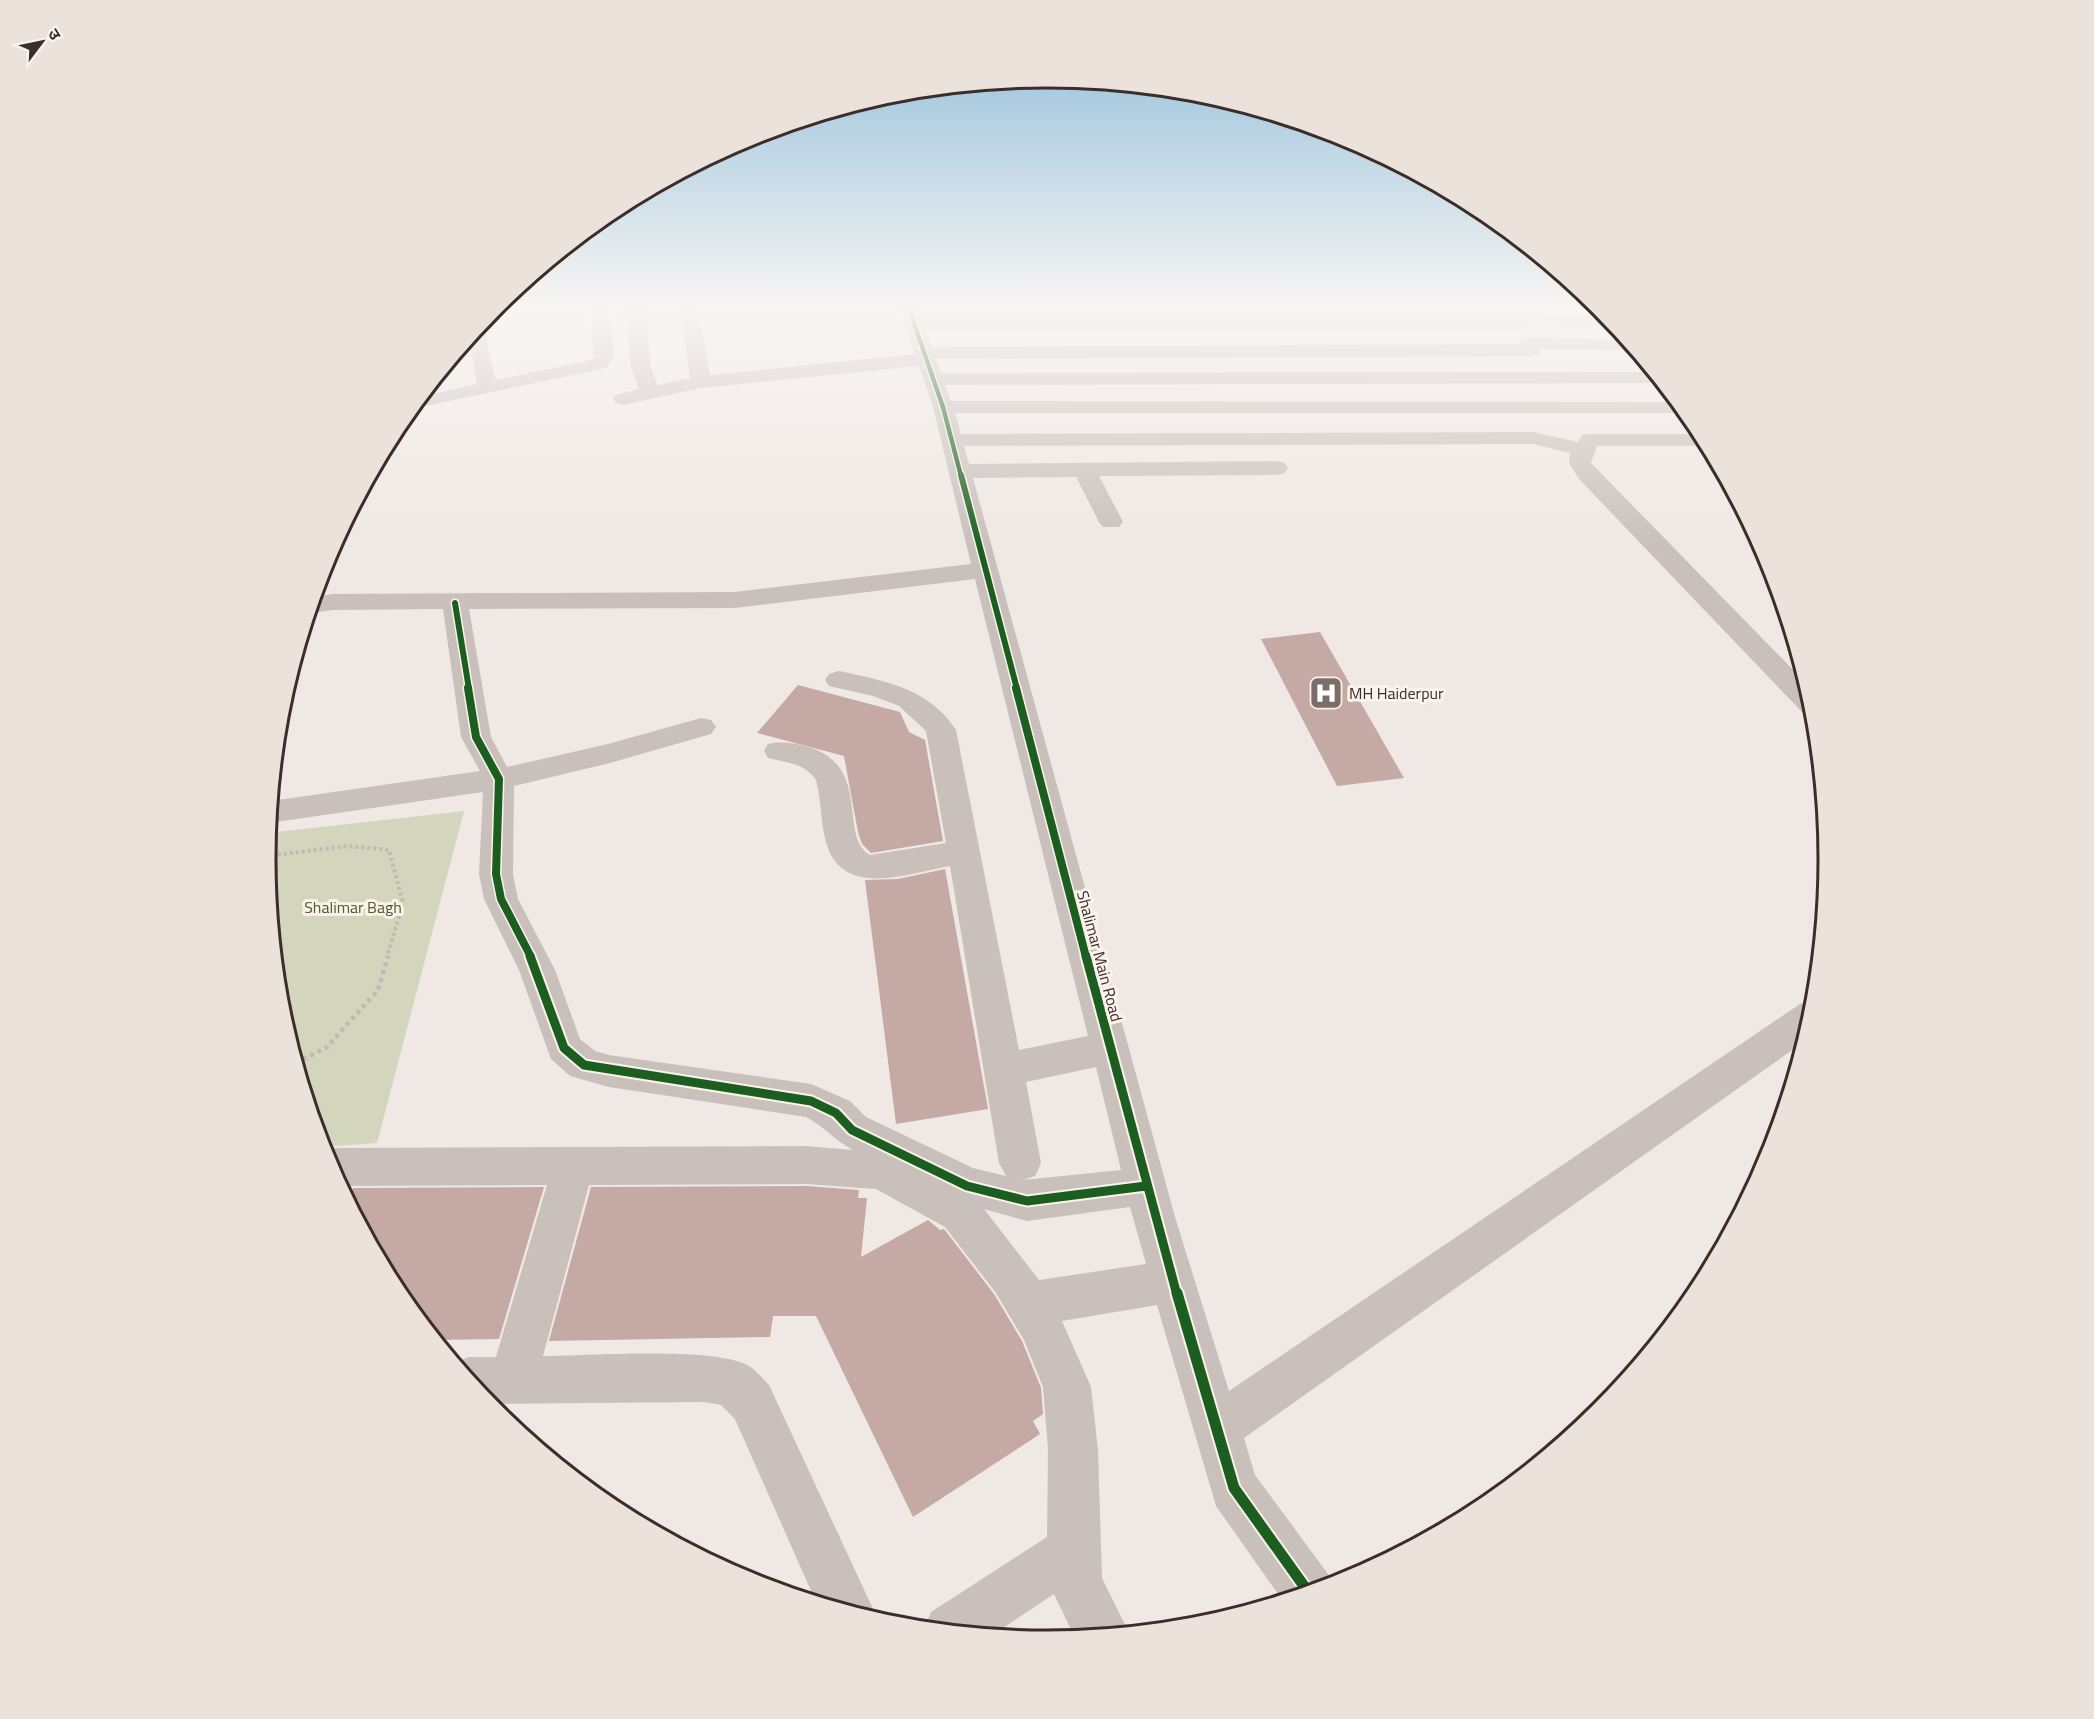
<svg xmlns="http://www.w3.org/2000/svg" width="2094" height="1719" font-family="'Titillium Web','Noto Sans Devanagari',sans-serif">
  <style>
    .green { fill: #d4d5bd }
    .building { fill: #c4a9a5 }
    .lines { fill: none; stroke-linecap: round; stroke-linejoin: round }
    .path-far1 { stroke: #c2b9b4; stroke-width: 4; stroke-dasharray: 3 3; stroke-linecap: butt }
    .path { stroke: #c2b9b4; stroke-width: 4.5; stroke-dasharray: 4 4; stroke-linecap: butt }
    .minor { fill: #c9c0bc; fill-rule: evenodd }
    .cycleway-far4-casing { stroke: #fbf2ec; stroke-width: 7 }
    .cycleway-far3-casing { stroke: #fbf2ec; stroke-width: 9 }
    .cycleway-far2-casing { stroke: #fbf2ec; stroke-width: 11 }
    .cycleway-far1-casing { stroke: #fbf2ec; stroke-width: 13 }
    .cycleway-casing { stroke: #fbf2ec; stroke-width: 15 }
    .cycleway-far4 { stroke: #1b5e20; stroke-width: 4.5 }
    .cycleway-far3 { stroke: #1b5e20; stroke-width: 6 }
    .cycleway-far2 { stroke: #1b5e20; stroke-width: 8 }
    .cycleway-far1 { stroke: #1b5e20; stroke-width: 9 }
    .cycleway { stroke: #1b5e20; stroke-width: 11 }
    .labels { text-anchor: middle; dominant-baseline: central; stroke-width: 6; stroke-linejoin: round; paint-order: stroke }
    .poi-label { font-size: 16px; fill: #3b2d29; stroke: #fbf2ec; text-anchor: start }
    .park-label { font-size: 16px; fill: #4f5b2b; stroke: #fbf2ec }
    .street-label { font-size: 16px; fill: #3b2d29; stroke: #fbf2ec }
    .rim { fill: none; stroke: #3b2d29; stroke-width: 3 }
  </style>
  <rect width="100%" height="100%" fill="#efe8e4"/>
  <!-- green -->
  <path class="green" d="M464,811L377,1143L321,1147L280,1012L266,859L268,833Z"/>
  <!-- building -->
  <path class="building" d="M1320,632L1404,778L1337,786L1261,639Z
    M798,685L900,712L909,732L925,740L943,841L871,853L862,844L858,832L844,756L757,733Z
    M945,869L988,1109L896,1124L865,880L898,879Z
    M806,1186L859,1190L858,1198H867L861,1257L928,1220L940,1230L944,1229L994,1294L1022,1341L1041,1388L1043,1414L1033,1421L1040,1434L913,1517L816,1316H773L770,1337L549,1341L591,1187Z
    M544,1187L499,1339L435,1340L397,1293L348,1201L353,1188Z"/>
  <g class="lines">
    <!-- path-far1 -->
    <path class="path-far1" d="M266,856L348,846L389,850L403,903L387,957"/>
    <!-- path -->
    <path class="path" d="M296,1063L327,1047L378,990L388,956"/>
    <!-- minor -->
    <path class="minor" d="M590,306H608L614,356L606,368L411,409L421,397L477,384L469,338L482,322L487,327V346L496,380L592,360L594,356Z
      M626,306H644L651,368L658,385L690,378L680,306H698L710,375L915,354L899,306H917L921,318L1504,319L1507,315L1513,314L1607,316L1616,327L1526,325L1517,331L925,330L932,347L1519,344L1521,339L1528,337L1626,339L1635,350L1541,349L1539,354L1532,356L936,359L941,373L1653,372L1662,383L945,385L951,401L1677,402L1687,413H955L961,434L1533,432L1578,442L1582,435L1590,434H1701L1708,446H1597L1591,463L1806,683L1814,716L1803,713L1579,479L1569,463L1570,453L1533,444L964,446L969,464L1277,461L1285,463L1288,468L1285,473L1277,475L1099,476L1123,522L1119,527H1103L1099,522L1076,477L973,478L1175,1217L1229,1391L1800,1004L1815,1000L1805,1041L1244,1438L1255,1475L1328,1574L1332,1586L1283,1601L1216,1506L1157,1305L1062,1321L1091,1387L1098,1450L1102,1578L1129,1633L1075,1638L1054,1594L991,1636L924,1629L931,1612L1047,1537L1048,1450L1043,1387L1024,1340L996,1293L945,1227L876,1189L806,1184L589,1185L543,1356C587,1356 716,1346 749,1366C756,1370 763,1379 769,1385L874,1611L871,1619L816,1602L735,1419L721,1405L704,1402L488,1404L454,1363L469,1357H496L547,1185L339,1186L323,1151L329,1148L806,1146L853,1150C835,1141 824,1126 806,1117L609,1087L570,1076L551,1059L519,970L484,899L479,874L483,792L269,823L271,801L480,771L461,737L443,609L333,610L312,613L309,612L314,597L333,594L734,592L971,564L933,407L919,366L701,388L623,405L616,403L613,399L616,395L639,389L631,368ZM975,579L1088,1036L1019,1050L956,730C929,688 885,681 839,671L829,674L825,680L829,686L873,696L899,706L926,731L946,843L870,855C837,836 874,764 805,746C793,743 781,741 768,744L764,751L768,758C787,763 805,763 816,780C822,802 820,824 827,845C844,899 909,873 950,866L999,1163L1006,1176L973,1168L866,1117L850,1101L811,1084L609,1055L595,1051L580,1039L555,970L518,899L513,874L514,786L610,763L711,734L716,727L711,720L701,718L608,744L507,767L491,737L469,609L734,608ZM1096,1067L1121,1170L1023,1180L1035,1176L1041,1163L1026,1082ZM1130,1207L1146,1264L1039,1280L984,1209L1027,1221Z"/>
    <!-- cycleway-far4 casing -->
    <g class="cycleway-far4-casing">
      <path id="cycleway-far4" d="M908,306L943,407L961,476"/>
    </g>
    <!-- cycleway-far3 casing -->
    <g class="cycleway-far3-casing">
      <path id="cycleway-far3" d="M961,475L1017,689
        M455,603L469,689"/>
    </g>
    <!-- cycleway-far2 casing -->
    <g class="cycleway-far2-casing">
      <path id="cycleway-far2" d="M468,688L476,737L499,779L496,874L501,899L531,957
        M1016,688L1086,957"/>
    </g>
    <!-- cycleway-far1 casing -->
    <g class="cycleway-far1-casing">
      <path id="cycleway-far1" d="M530,956L564,1048L584,1065L811,1101L836,1113L852,1130L967,1186L1027,1201L1146,1186
        M1086,956L1177,1295"/>
    </g>
    <!-- cycleway casing -->
    <g class="cycleway-casing">
      <path id="cycleway" d="M1177,1293L1234,1488L1309,1593"/>
    </g>
    <!-- cycleway-far4 -->
    <use href="#cycleway-far4" class="cycleway-far4"/>
    <!-- cycleway-far3 -->
    <use href="#cycleway-far3" class="cycleway-far3"/>
    <!-- cycleway-far2 -->
    <use href="#cycleway-far2" class="cycleway-far2"/>
    <!-- cycleway-far1 -->
    <use href="#cycleway-far1" class="cycleway-far1"/>
    <!-- cycleway -->
    <use href="#cycleway" class="cycleway"/>
  </g>
  <!-- sky -->
  <linearGradient id="sky" x2="0" y2="1"><stop stop-color="#8abad8"/><stop offset="0.56" stop-color="#f8f5f3"/><stop offset="1" stop-color="#f8f5f3" stop-opacity="0"/></linearGradient>
  <rect width="2094" height="547" fill="url(#sky)"/>
  <!-- icons -->
  <defs>
    <g id="hospital-square" transform="scale(1.725)"><rect x="-9" y="-9" width="18" height="18" rx="4" fill="#7a6e6a" stroke="#fbf2ec"/><path d="M-5-5h3v3.5h4V-5h3V5h-3V1.5h-4V5h-3Z" fill="#fff"/></g>
  </defs>
  <g fill-rule="evenodd">
    <use href="#hospital-square" x="1326" y="693"/>
  </g>
  <g class="labels">
    <!-- poi labels -->
    <g class="poi-label">
      <text x="1349" y="693">MH Haiderpur</text>
    </g>
    <!-- park labels -->
    <g class="park-label">
      <text x="353" y="907">Shalimar Bagh</text>
    </g>
    <!-- street labels -->
    <g class="street-label">
      <text transform="translate(1100 956) rotate(75)">Shalimar Main Road</text>
    </g>
  </g>
  <!-- crop -->
  <path d="M0 0H2094V1719H0ZM276 859a771 771 0 1 1 1542 0a771 771 0 1 1-1542 0Z" fill="#ece2dc" fill-rule="evenodd"/>
  <path class="rim" d="M276 859a771 771 0 1 1 1542 0a771 771 0 1 1-1542 0Z"/>
  <!-- north arrow -->
  <g transform="translate(42 42) rotate(58)" stroke="#fbf2ec" stroke-width="4.5" paint-order="stroke">
  <path d="M0-4.5L10 22L0 15L-10 22Z" fill="#3b2d29"/>
  <text y="-9" font-size="16" font-weight="bold" text-anchor="middle" fill="#3b2d29">उ</text>
  </g>
</svg>
